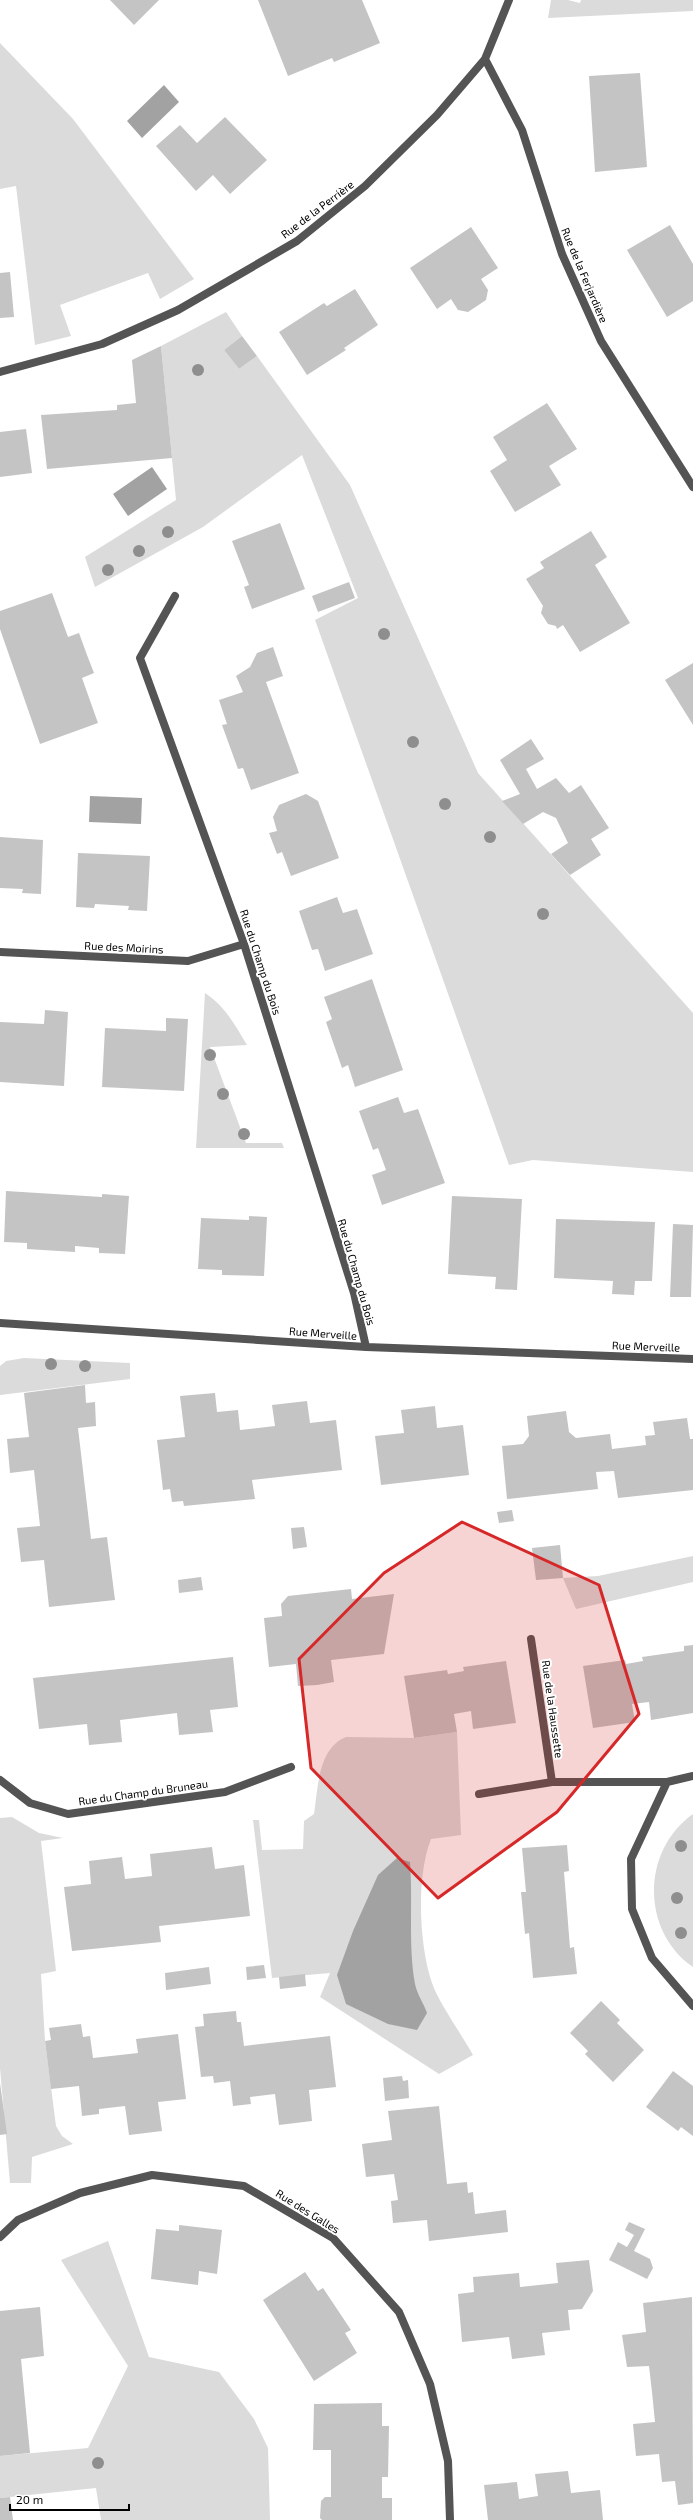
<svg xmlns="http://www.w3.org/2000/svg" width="693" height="2520" font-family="'Exo 2',sans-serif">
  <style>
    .green { fill: #dbdbdb }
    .water { fill: #a2a2a2 }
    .building { fill: #c4c4c4 }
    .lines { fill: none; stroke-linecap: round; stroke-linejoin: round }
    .street { stroke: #545454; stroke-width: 8 }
    .tree { fill: #8e8e8e }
    .marked { fill: #d62828; fill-opacity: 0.2; stroke: #d62828; stroke-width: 3; stroke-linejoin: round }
    .labels { text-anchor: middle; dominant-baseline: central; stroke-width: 4; stroke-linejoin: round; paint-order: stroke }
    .street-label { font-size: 11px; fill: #000; stroke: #fff }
  </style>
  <rect width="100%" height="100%" fill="#fff"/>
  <!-- green -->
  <path class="green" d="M551,0H568L580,3L581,0H693V11L548,18Z
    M0,43L73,119L194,279L160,299L148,273L60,305L71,336L35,345L16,186L0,189Z
    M226,312L242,336L224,350L239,369L257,356L350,485L478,773L693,1013V1172L533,1160L509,1165L315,620L358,598L302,455L203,527L95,587L85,557L176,500L161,346Z
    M205,993C225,1006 235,1025 247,1045L210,1047L246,1143H282L284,1148H196Z
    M24,1358L130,1363V1379L0,1395V1366L6,1361Z
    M693,1556V1582L576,1609L563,1578L598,1576Z
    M457,1732L461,1835L431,1839C416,1877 419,1945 432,1983C439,2003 462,2035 473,2055L439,2074L320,1997L330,1973L272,1978L253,1820H259L262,1850L303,1849L304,1821L314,1814C318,1788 318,1748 346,1737L414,1738Z
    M693,1814V1967C641,1931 641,1851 693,1814Z
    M12,1817L39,1833L63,1838L41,1841L56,1971L41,1974L45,2041L56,2126L62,2136L73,2144L32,2157L31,2183H10L0,2068V1818Z
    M108,2241L149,2357L219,2372L254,2419L268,2448L270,2520H101L96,2488L0,2498V2456L88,2448L128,2366L61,2260Z"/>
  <!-- water -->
  <path class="water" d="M164,85L179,102L142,138L127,121Z
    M152,467L167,489L128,516L113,494Z
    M90,796L142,798L141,824L89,822Z
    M397,1858L410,1862C413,1902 408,1946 415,1984C417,1994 424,2004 427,2013L417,2030L388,2024L346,2004L337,1975L353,1931L378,1875Z"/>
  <!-- building -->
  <path class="building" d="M110,0H159L134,25Z
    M258,0H362L380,43L334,62L332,58L288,76Z
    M640,73L647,167L595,172L589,76Z
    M225,117L267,160L230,194L213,175L196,191L156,146L180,125L197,143Z
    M670,225L693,264V301L667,317L627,250Z
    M471,227L498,268L481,279L488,290L486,300L468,312L458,310L451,299L437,309L410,268Z
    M10,272L14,317L0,318V273Z
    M355,289L378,325L344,348L346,350L307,375L279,332L324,303L327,306Z
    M242,336L257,356L239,369L224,350Z
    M161,346L172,458L47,469L41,415L117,410V405L136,403L132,360Z
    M547,403L577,449L549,466L561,485L515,512L490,471L507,460L493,437Z
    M26,429L32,473L0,477V432Z
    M280,523L305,589L252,609L244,587L249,585L232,541Z
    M591,531L607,557L595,565L630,623L580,652L563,625L557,629L556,626L548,624L541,613L543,606L526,579L544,568L540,562Z
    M349,582L355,598L318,612L312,596Z
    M52,593L68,637L79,633L87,655L94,673L82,678L98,723L40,744L0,629V611Z
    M273,647L283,676L266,682L299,773L251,790L243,768L238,769L222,725L227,724L219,700L243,692L236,676L250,667L257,653Z
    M693,663V725L665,680Z
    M531,739L544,759L526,769L537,789L556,778L569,793L581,785L609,828L591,839L601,855L570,875L551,854L568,843L556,818L543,812L523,824L502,801L520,794L500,760Z
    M306,794L318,801L339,858L291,876L282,852L277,854L269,833L277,831L273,817L279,805Z
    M0,837L43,840L41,894L22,893L23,889L0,888Z
    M78,853L150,856L147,911L128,910L129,906L95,904L94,908L76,907Z
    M337,897L343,913L357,909L373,954L325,971L318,949L312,950L299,911Z
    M372,979L403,1070L355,1087L348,1065L342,1068L326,1022L332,1019L324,997Z
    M45,1010L68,1012L64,1086L0,1082V1022L44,1024Z
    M166,1018L188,1019L184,1091L102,1087L105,1028L166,1031Z
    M398,1097L404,1113L418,1109L445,1183L382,1205L372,1175L386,1170L378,1148L373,1150L359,1111Z
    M6,1191L102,1197V1194L129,1196L125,1254L99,1253V1248L75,1246V1252L27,1249V1243L4,1242Z
    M452,1196L522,1199L517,1290L495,1289L496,1277L448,1274Z
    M249,1216L267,1217L264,1276L222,1275V1270L198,1269L201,1218L249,1220Z
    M556,1219L655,1222L652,1281H635L634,1295L612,1294L613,1281L554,1278Z
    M673,1224L693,1225L691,1297H670Z
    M85,1385L86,1403L95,1402L96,1426L78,1428L91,1539L107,1537L115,1600L49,1607L44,1560L21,1562L17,1528L40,1526L34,1470L10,1473L7,1439L29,1437L24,1393Z
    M215,1393L217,1412L238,1410L240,1430L275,1426L272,1405L307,1401L310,1423L336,1420L342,1470L252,1480L255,1499L184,1506L183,1501L172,1502L170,1489L163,1490L157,1440L185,1437L180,1396Z
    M435,1406L437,1428L463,1425L469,1475L381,1485L375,1436L404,1433L401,1410Z
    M566,1411L569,1432L576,1438L610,1434L612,1449L646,1445L645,1436L655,1435L653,1422L687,1418L690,1439H693V1490L618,1498L614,1471L596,1472L598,1489L507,1499L502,1446L523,1444L529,1436L527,1416Z
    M512,1510L514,1521L499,1523L497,1512Z
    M304,1527L307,1547L293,1549L291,1528Z
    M560,1545L563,1578L536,1580L532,1548Z
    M201,1577L203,1590L179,1593L178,1580Z
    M351,1589L352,1599L394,1594L384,1654L331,1660L334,1682L317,1685L298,1686L296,1664L269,1667L264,1618L282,1616L281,1604L288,1596Z
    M693,1645V1713L651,1720L649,1702L632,1704L635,1722L593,1728L583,1666L625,1660L626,1664L643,1661L642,1657L684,1651V1646Z
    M233,1657L238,1707L210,1710L213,1732L179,1735L177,1713L120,1720L122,1742L89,1745L87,1724L39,1729L33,1678Z
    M506,1661L516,1723L473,1729L471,1711L454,1714L457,1732L414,1738L404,1676L447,1670L448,1674L464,1671L463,1667Z
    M567,1845L569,1871L564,1872L570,1948L574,1947L577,1974L533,1978L529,1933L525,1934L521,1892H526L522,1848Z
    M212,1847L215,1869L244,1865L250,1916L159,1926L161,1942L72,1951L64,1887L91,1884L89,1861L122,1857L125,1879L152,1876L150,1854Z
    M264,1965L266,1978L247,1980L246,1967Z
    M209,1967L211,1984L166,1990L165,1973Z
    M305,1974L306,1986L280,1989L279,1977Z
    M601,2001L620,2020L617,2023L644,2050L613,2082L585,2054L588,2051L570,2033Z
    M236,2011L237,2022H241L244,2046L330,2036L336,2087L309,2090L312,2121L279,2125L275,2094L250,2097L251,2104L233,2106L230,2081L214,2083L213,2076L201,2077L195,2027L204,2026L203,2014Z
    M81,2024L83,2037L90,2036L93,2058L138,2053L136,2039L178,2034L186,2099L158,2102L162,2131L129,2135L125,2106L99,2109V2114L82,2116L79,2086L51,2089L45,2041L51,2040L49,2028Z
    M673,2071L693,2086V2136L681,2127L678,2131L646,2107Z
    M402,2076L403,2081L408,2080L409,2098L385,2101L383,2078Z
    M0,2083L7,2134L0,2135Z
    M439,2106L447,2184L467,2182L468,2193L473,2192L475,2214L506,2210L508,2232L429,2241L427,2220L393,2223L391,2201L398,2200L394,2174L366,2177L362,2144L392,2140L388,2111Z
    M629,2222L645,2229L634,2251L650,2259L653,2268L647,2279L609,2260L618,2242L627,2247L634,2235L625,2230Z
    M179,2225L222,2230L217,2274L199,2271L198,2285L151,2279L156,2229L179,2231Z
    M589,2260L593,2291L582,2309L568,2310L570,2330L542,2333L545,2355L512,2359L509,2337L462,2342L458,2294L474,2292L473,2277L519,2273L520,2287L558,2283L556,2263Z
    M305,2272L318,2291L323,2288L351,2330L345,2333L357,2353L314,2381L263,2300Z
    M692,2297L693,2503L678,2505L675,2481L662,2482L659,2454L636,2456L633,2424L655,2422L652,2392L649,2366L627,2367L622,2335L646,2332L643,2303Z
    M40,2307L44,2356L21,2359L30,2453L0,2456V2311Z
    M382,2403V2426H389L388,2477H382V2498H392V2520H322L320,2518L321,2501L325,2497H331V2450H313L314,2404Z
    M568,2471L571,2493L600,2490L603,2520H488L484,2485L517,2482L519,2499L538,2496L535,2474Z
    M10,2497L13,2520H0V2498Z"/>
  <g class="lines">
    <!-- street -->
    <path class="street" d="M485,59L522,130L562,254L601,341L693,487
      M0,372L102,344L178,310L297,241L365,186L437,115L485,59L509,0
      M175,596L140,658L244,944L354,1293L366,1347
      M0,952L188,961L244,944
      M0,1323L366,1347L693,1359
      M531,1639L552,1782
      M693,1776L667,1782L631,1859L632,1909L652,1958L693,2006
      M0,1780L30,1803L68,1814L225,1792L291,1767
      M479,1794L552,1782H667
      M0,2237L18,2220L80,2193L152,2175L244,2186L333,2238L399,2312L430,2384L448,2461L450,2520"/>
  </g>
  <!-- trees -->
  <g class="tree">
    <circle cx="198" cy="370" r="6"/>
    <circle cx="168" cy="532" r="6"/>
    <circle cx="139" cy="551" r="6"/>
    <circle cx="108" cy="570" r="6"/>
    <circle cx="384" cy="634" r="6"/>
    <circle cx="413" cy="742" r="6"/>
    <circle cx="445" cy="804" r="6"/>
    <circle cx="490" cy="837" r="6"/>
    <circle cx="543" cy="914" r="6"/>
    <circle cx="210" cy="1055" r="6"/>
    <circle cx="223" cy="1094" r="6"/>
    <circle cx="244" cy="1134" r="6"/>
    <circle cx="51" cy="1364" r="6"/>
    <circle cx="85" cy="1366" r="6"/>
    <circle cx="681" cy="1846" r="6"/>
    <circle cx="677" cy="1898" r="6"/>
    <circle cx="681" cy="1933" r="6"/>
    <circle cx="98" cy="2463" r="6"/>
  </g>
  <!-- marked area -->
  <path class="marked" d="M462,1522L599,1585L639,1714L557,1812L438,1898L311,1768L299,1659L384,1573Z"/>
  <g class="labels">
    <!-- street labels -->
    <g class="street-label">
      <text transform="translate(317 209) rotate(-37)">Rue de la Perrière</text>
      <text transform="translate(585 275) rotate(67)">Rue de la Ferjardière</text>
      <text transform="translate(124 947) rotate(3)">Rue des Moirins</text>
      <text transform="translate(261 962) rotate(72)">Rue du Champ du Bois</text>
      <text transform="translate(357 1272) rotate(74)">Rue du Champ du Bois</text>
      <text transform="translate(323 1333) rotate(4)">Rue Merveille</text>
      <text transform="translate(646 1346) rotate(2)">Rue Merveille</text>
      <text transform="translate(553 1709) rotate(82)">Rue de la Haussette</text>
      <text transform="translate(143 1792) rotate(-8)">Rue du Champ du Bruneau</text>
      <text transform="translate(308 2211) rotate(32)">Rue des Galles</text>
    </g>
  </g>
  <!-- scale -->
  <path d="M10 2504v6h119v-6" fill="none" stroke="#000000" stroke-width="2"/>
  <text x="16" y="2504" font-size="12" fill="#000000" stroke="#ffffff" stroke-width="3" paint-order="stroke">20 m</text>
</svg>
